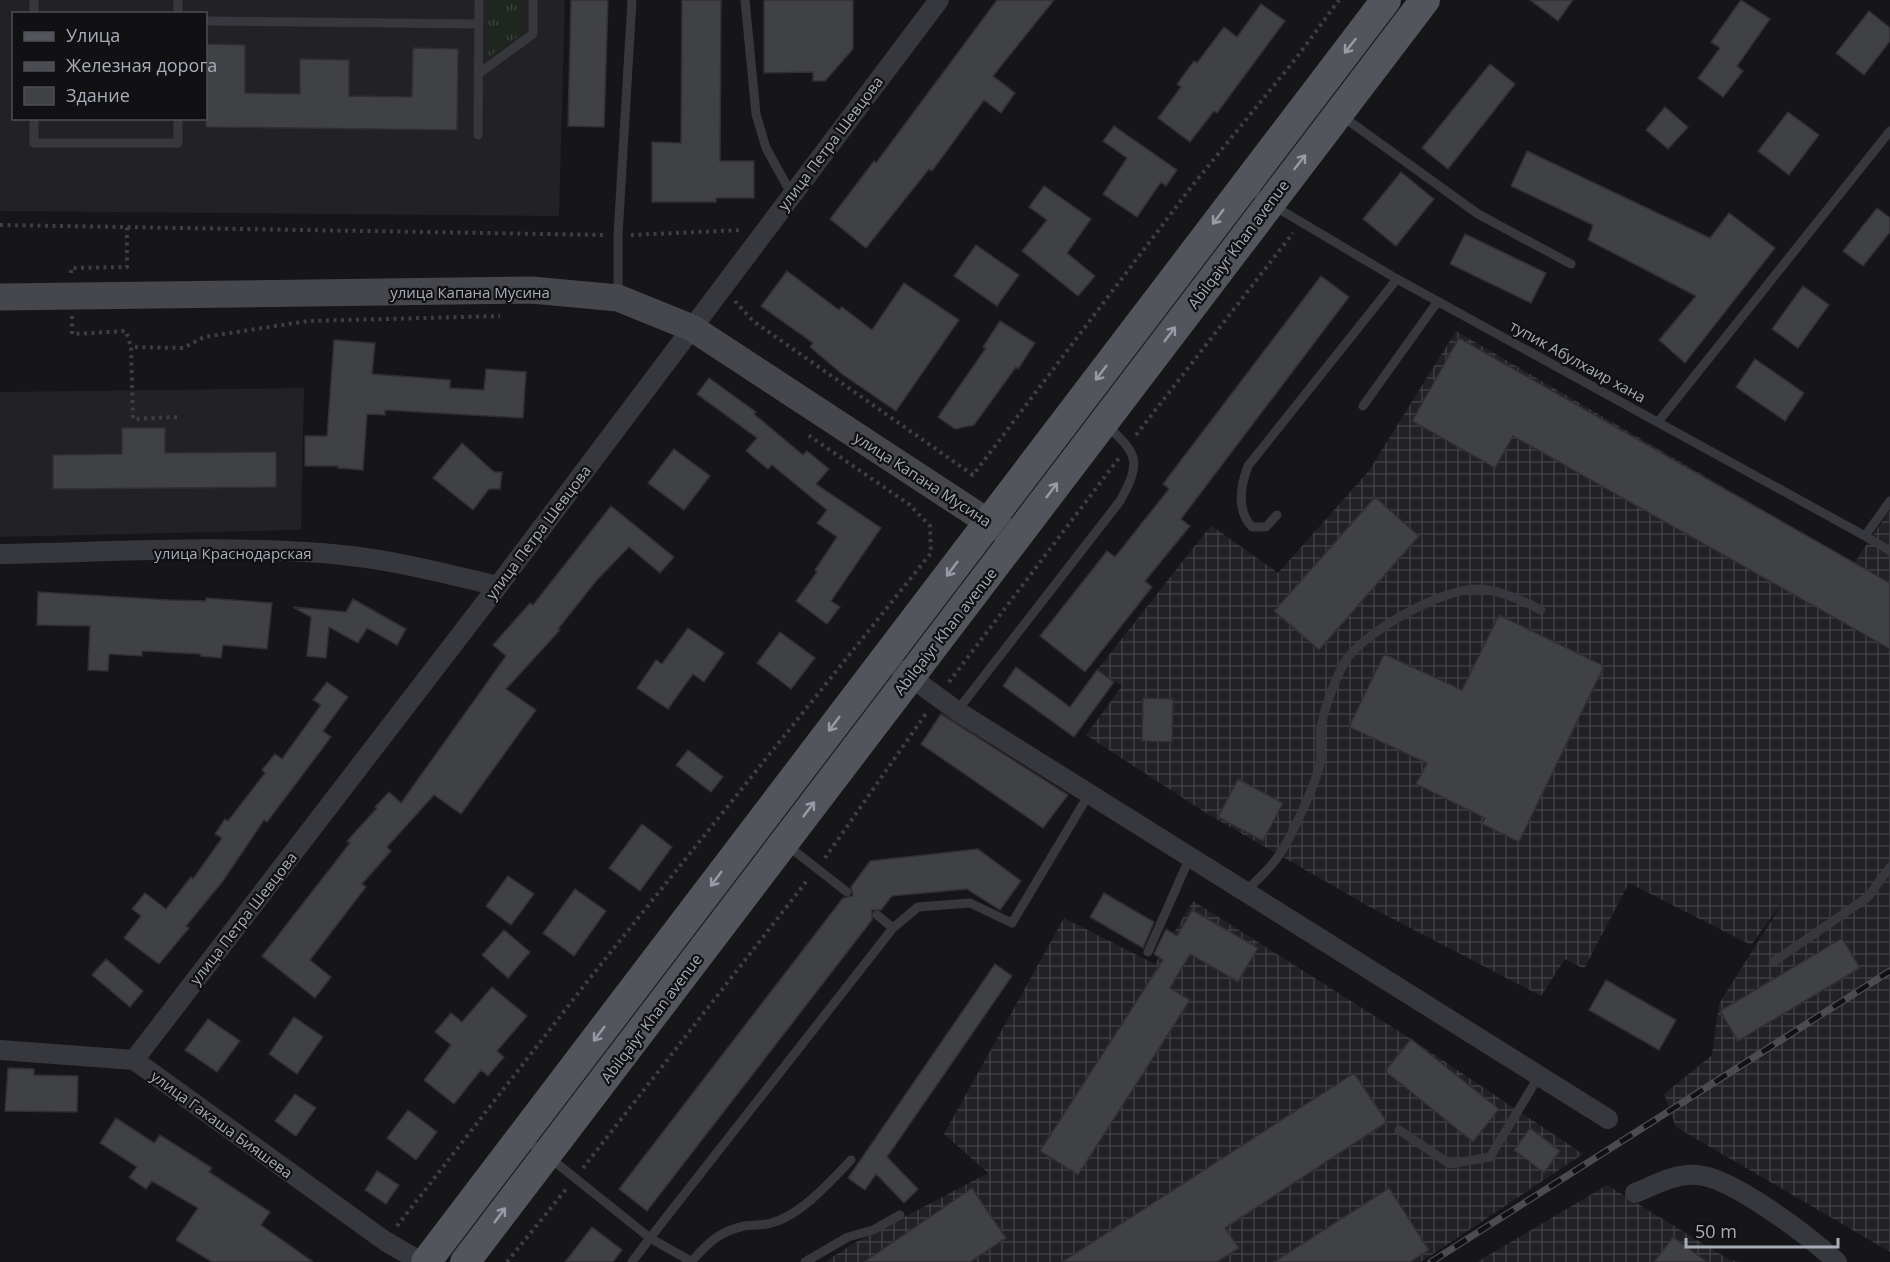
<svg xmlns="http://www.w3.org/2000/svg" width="1890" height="1262" font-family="'Open Sans',sans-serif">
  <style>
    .built { fill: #222225; fill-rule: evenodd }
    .industrial { fill: url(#industrial-grid) }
    .grass { fill: url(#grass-tufts) }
    .building { fill: #404145; stroke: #303034; stroke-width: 1.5 }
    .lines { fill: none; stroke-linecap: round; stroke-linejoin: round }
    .path { stroke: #3d3f44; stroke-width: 4; stroke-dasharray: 3 4.5; stroke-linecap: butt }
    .lane { stroke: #37383d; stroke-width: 9 }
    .street { stroke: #37383d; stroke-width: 20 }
    .secondary { stroke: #45474d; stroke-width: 27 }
    .primary { stroke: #53555c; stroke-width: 30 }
    .rail-casing { stroke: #4a4c52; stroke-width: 7 }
    .rail { stroke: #111113; stroke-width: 4.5; stroke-dasharray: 14; stroke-linecap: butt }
    .oneway { stroke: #979ba6 }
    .labels { text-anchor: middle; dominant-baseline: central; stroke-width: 4.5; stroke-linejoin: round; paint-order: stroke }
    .street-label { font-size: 15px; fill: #a8adb8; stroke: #111113 }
  </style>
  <defs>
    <pattern id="industrial-grid" width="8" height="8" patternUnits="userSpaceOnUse" patternTransform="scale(1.5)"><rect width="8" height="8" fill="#222225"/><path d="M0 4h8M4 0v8" fill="none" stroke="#3f3f43"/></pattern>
    <pattern id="grass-tufts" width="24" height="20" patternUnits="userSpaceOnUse" patternTransform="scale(1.5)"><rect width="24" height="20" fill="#1e261f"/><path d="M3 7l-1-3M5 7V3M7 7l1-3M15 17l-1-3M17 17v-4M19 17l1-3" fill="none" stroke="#3c433d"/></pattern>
  </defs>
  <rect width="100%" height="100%" fill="#161618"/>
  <!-- built -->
  <path class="built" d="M0,0H565L559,216L0,211ZM14,14H206V118H14Z
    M304,388L301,530L0,537V392Z"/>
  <!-- industrial -->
  <path class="industrial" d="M1456,331L1854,563L1890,510V1252L1676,1127L1664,1094L1712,1055L1719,1004L1784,900L1751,945L1629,883L1584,969L1565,959L1541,996L1370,907L1209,815L1086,735L1122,686L1097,670L1205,533L1212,526L1278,573L1368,472Z
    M1193,901L1411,1039L1583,1154L1421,1262H825L851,1245L988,1173L944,1134L1064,918L1155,964Z
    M1607,1185L1730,1260L1743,1262H1477Z"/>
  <!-- grass -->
  <path class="grass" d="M487,0H524V32L487,58Z"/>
  <!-- building -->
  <path class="building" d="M571,0H608L604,127L568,126Z
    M682,0H721L720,161H754V198H716V202H652V142L681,143Z
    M764,0H853V49L825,81H813V72L764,73Z
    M997,0H1054L993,76L1015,93L1001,113L984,100L932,171L929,169L866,248L830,219L874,161L876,163Z
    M1530,0H1573L1558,21Z
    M1741,0L1770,19L1737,66L1743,71L1723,97L1698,78L1720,48L1711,42Z
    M1261,4L1285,21L1217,113L1214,111L1190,142L1158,118L1181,87L1177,84L1194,61L1197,63L1224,27L1237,37Z
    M1869,11L1890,28V41L1864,75L1836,53Z
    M206,44L245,45V93L300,94V59L349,60V96L412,97L413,48L458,49L457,130L206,127Z
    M1490,64L1515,84L1448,169L1422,148Z
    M1665,107L1688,127L1668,149L1646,130Z
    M1788,112L1819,135L1789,175L1758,151Z
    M1114,126L1177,170L1166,186L1161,182L1137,217L1103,194L1127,158L1103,141Z
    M1527,151L1710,238L1729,213L1775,248L1685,363L1659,340L1696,296L1588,240L1593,225L1511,186Z
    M1401,172L1434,199L1396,246L1363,219Z
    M1044,186L1091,219L1067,253L1095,276L1078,296L1022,251L1047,220L1029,207Z
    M1877,208L1890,218V232L1863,266L1843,251Z
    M1465,234L1546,273L1531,303L1450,264Z
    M976,245L1019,275L997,306L954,276Z
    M787,271L839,310L842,307L872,330L904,283L959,320L896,411L842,374L810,347L813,343L761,306Z
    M1321,276L1349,297L1181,519L1190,526L1145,581L1152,587L1085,672L1040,636L1107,551L1115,557L1169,489L1163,484Z
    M1803,286L1829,305L1798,348L1772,329Z
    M1000,321L1035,343L1018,369L1016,367L974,425L955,429L938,417L986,348L983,347Z
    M1459,338L1890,583V649L1513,436L1495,468L1412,421Z
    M334,340L375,343L372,374L450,380V388L484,390L486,369L526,372L523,418L385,410V415L367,414L363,470L338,468V466H305V436H327Z
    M1755,359L1804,393L1785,421L1736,387Z
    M709,378L756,412L754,414L803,455L807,451L829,469L816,484L881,528L831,601L840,607L827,624L796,601L817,572L815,570L837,537L817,523L827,510L772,465L768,469L746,451L757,438L697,394Z
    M122,428H165V453L276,452V487L53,489V455L122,454Z
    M462,443L494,472H502L500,489H489L473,510L433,478Z
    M674,449L710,476L684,510L648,483Z
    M1375,497L1419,536L1319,650L1274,611Z
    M611,506L674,557L660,573L629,547L596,581L558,629L560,630L506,689L536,710L461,814L434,795L387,847L391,851L362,884L366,887L310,960L331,977L315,998L262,956L350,843L347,841L377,808L375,807L389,792L401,803L506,656L493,645L530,603L533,605Z
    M38,592L169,600L206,601V598L272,603L267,649L223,645L221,658L200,656L201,654L142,651V656L109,654L108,671L88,670L90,626L37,625Z
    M353,599L406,629L397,645L367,628L358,643L329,627L326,658L307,656L311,617L293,607L346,612Z
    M1499,615L1604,666L1519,842L1482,824L1485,818L1416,784L1427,763L1349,727L1384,654L1462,690Z
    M688,628L724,653L704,682L693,674L668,709L637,688L656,660L662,664Z
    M780,632L815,658L791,689L757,663Z
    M1016,667L1070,707L1097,670L1114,682L1074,737L1003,686Z
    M327,682L348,697L323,731L331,737L267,822L264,820L223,881L186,926L189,928L159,964L124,938L141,916L132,909L145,893L166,909L191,877L193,879L222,838L215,834L225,819L228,821L265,773L262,770L275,754L282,759L321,705L313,700Z
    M1143,698L1173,699L1172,742L1142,741Z
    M941,714L1068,795L1043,828L921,744Z
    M688,750L723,777L711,792L676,765Z
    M1238,779L1283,803L1263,841L1218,817Z
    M642,824L672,847L640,891L609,868Z
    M978,849L1021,881L1000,910L967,889L892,896L881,910H872V920L647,1211L619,1189L843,898L853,896L851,887L870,861Z
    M508,876L534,894L511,925L486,906Z
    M575,889L606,911L574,956L543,933Z
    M1104,893L1154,922L1143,948L1090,917Z
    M1192,910L1258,948L1238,982L1190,954L1170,988L1190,1000L1078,1175L1040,1151L1163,960L1154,954L1166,929L1177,936Z
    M504,930L530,952L508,978L482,955Z
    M1842,938L1860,968L1738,1041L1720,1011Z
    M106,959L143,991L130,1007L92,975Z
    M995,964L1012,976L887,1157L918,1189L904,1203L876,1174L865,1190L848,1178Z
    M1606,980L1676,1020L1659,1050L1589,1010Z
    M492,987L527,1016L497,1051L504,1057L488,1076L481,1070L454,1104L424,1080L451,1045L435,1032L451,1013L462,1022Z
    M294,1017L323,1037L297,1074L269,1054Z
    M208,1019L240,1041L217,1072L185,1050Z
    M1411,1039L1499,1109L1473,1142L1385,1071Z
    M8,1068L34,1069V1075L78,1076L77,1112L5,1111Z
    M1354,1073L1387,1122L1225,1228L1239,1248L1217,1262H1062Z
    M295,1094L316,1108L296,1136L275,1121Z
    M408,1110L437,1132L416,1160L387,1138Z
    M116,1118L154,1143L160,1135L212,1168L209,1172L270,1212L261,1225L313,1262H212L176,1240L198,1208L152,1181L146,1189L129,1177L137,1167L100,1143Z
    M1530,1128L1560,1151L1544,1173L1514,1150Z
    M377,1171L399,1185L386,1204L365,1190Z
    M972,1188L1006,1238L970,1262H864Z
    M1389,1188L1429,1250L1410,1262H1274Z
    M592,1227L622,1250L613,1262H565Z
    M1673,1237L1707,1262H1654Z"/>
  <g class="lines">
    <!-- path -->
    <path class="path" d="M0,225L605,235
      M631,235L743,230
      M71,273V268L127,267V227
      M735,301L753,321L973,475L1192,186L1297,57L1339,0
      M72,316V334L126,331L131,347
      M177,417L133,419L131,347L183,348L204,337L308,321L500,316
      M1136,435L1293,233
      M949,682L1119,458
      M825,858L927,712
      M583,1168L809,878
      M397,1226L590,978L931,553L930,526L910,505L808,435
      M507,1262L567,1188"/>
    <!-- lane -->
    <path class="lane" d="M34,0V14
      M178,0V14
      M745,0L756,114L766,148L792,195
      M206,21L479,24
      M478,74L533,34V0
      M1342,116L1478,214L1571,264
      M34,118V143H178V118
      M478,135L479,0
      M1248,187L1269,203L1397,279L1865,536L1890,501
      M618,294V235L632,0
      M1363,406L1438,301
      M1658,422L1890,131
      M1277,515L1266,527H1252C1236,510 1240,487 1248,466L1397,279
      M1865,536L1890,551
      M957,711L1120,501C1141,463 1139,454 1107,426
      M788,846L847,892
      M1245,892C1255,882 1265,873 1274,862C1288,845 1315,786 1320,764C1322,752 1319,739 1321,727C1325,705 1334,683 1344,663C1361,633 1442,589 1476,589C1498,589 1522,600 1541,610
      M877,915L893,928L918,907L970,903L1012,923L1089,794
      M1148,952L1190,857
      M1773,962L1868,897L1890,867
      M1399,1130L1450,1164L1490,1157L1539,1076
      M525,1138L650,1238L632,1262
      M691,1262C708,1243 718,1232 744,1226C753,1224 763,1226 771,1223C800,1216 831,1181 851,1160
      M692,1262L650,1238L893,928
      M805,1262L848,1237L873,1230L900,1215"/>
    <!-- street -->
    <path class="street" d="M0,554C113,552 229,544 342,555C394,560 447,574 498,586
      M901,670L957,711L1608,1119
      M0,1050L134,1060L385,1241L421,1262
      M134,1060L498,586L939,0
      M1635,1193C1655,1185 1675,1173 1697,1175C1732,1177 1810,1237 1837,1262"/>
    <!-- secondary -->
    <path class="secondary" d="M0,297L532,290L618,298L692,328L988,522L1006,531"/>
    <!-- primary -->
    <path class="primary" d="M426,1262L1386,0
      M465,1262L1425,0"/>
    <!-- rail casing -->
    <g class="rail-casing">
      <path id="rail" d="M1431,1262L1890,971"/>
    </g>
    <!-- rail -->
    <use href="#rail" class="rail"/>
  </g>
  <!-- one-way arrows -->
  <defs><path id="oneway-shaft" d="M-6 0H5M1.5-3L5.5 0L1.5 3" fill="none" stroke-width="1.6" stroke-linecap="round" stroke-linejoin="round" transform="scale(1.5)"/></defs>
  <g class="oneway">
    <use href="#oneway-shaft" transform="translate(1350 46) rotate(128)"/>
    <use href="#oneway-shaft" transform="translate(1300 162) rotate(-52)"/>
    <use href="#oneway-shaft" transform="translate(1218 217) rotate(127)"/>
    <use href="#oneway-shaft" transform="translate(1170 334) rotate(-53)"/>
    <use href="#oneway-shaft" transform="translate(1101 373) rotate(127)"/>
    <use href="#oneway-shaft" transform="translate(1052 490) rotate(-53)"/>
    <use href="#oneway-shaft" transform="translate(952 569) rotate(127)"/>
    <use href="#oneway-shaft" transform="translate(834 724) rotate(127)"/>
    <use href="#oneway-shaft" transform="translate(809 809) rotate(-53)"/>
    <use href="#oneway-shaft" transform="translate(716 879) rotate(127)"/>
    <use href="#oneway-shaft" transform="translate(599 1034) rotate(127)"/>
    <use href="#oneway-shaft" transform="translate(500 1215) rotate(-53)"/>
  </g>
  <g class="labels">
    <!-- street labels -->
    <g class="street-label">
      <text transform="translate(830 143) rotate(-53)">улица Петра Шевцова</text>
      <text transform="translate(1238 244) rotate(-53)">Abilqaiyr Khan avenue</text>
      <text x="470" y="292">улица Капана Мусина</text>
      <text transform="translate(1578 361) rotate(29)">тупик Абулхаир хана</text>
      <text transform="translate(923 479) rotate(33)">улица Капана Мусина</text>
      <text transform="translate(538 532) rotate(-53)">улица Петра Шевцова</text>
      <text x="233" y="553">улица Краснодарская</text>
      <text transform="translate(945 631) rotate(-52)">Abilqaiyr Khan avenue</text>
      <text transform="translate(243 918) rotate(-52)">улица Петра Шевцова</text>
      <text transform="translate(651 1018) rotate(-53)">Abilqaiyr Khan avenue</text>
      <text transform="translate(222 1124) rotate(36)">улица Гакаша Бияшева</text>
    </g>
  </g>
  <!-- legend -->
  <rect x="12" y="12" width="195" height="108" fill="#111113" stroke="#4d4f55" stroke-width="1.5"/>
  <rect x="24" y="32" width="30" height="9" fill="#53555c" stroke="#4d4f55" stroke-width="1.5"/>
  <text x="66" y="42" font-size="18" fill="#a8adb8">Улица</text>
  <rect x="24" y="62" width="30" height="9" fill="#4a4c52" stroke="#4d4f55" stroke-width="1.5"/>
  <text x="66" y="72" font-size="18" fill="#a8adb8">Железная дорога</text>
  <rect x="24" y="87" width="30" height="18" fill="#404145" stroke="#4d4f55" stroke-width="1.5"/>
  <text x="66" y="102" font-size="18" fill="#a8adb8">Здание</text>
  <!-- scale -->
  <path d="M1686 1238v9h152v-9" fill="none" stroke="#a8adb8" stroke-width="3"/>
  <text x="1695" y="1238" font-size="18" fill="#a8adb8" stroke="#111113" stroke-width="4.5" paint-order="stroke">50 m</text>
</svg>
